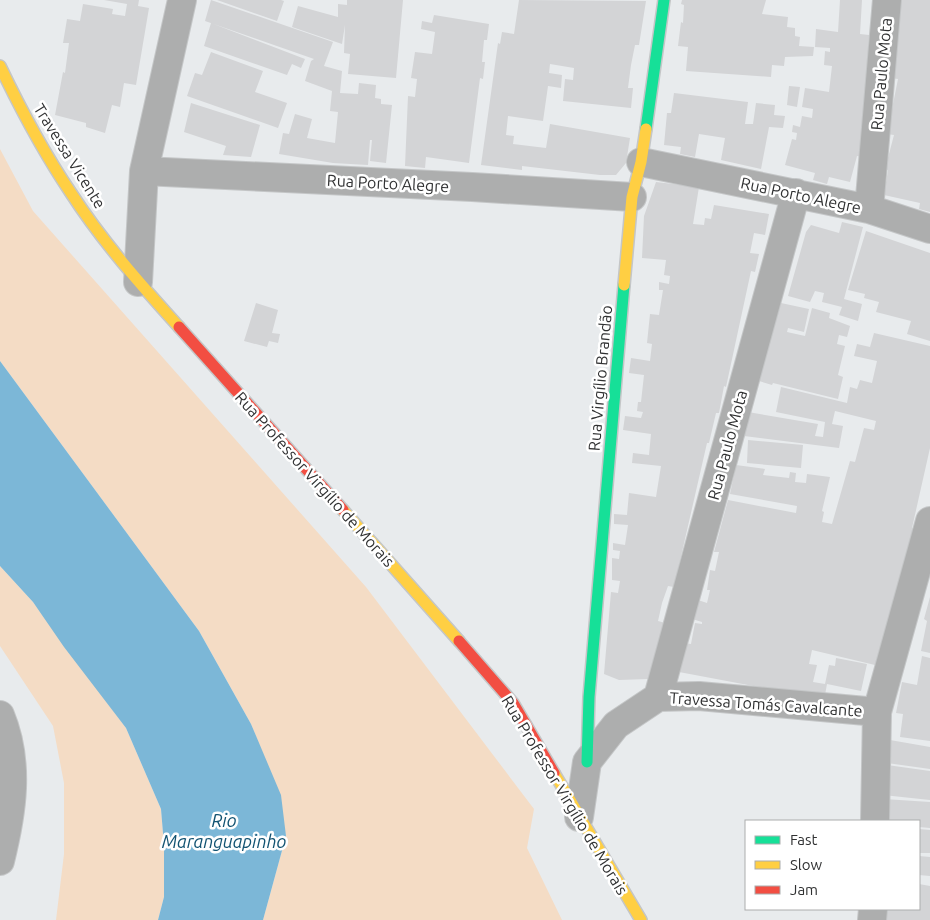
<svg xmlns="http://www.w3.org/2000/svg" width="930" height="920" font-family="Ubuntu,sans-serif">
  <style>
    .green { fill: #f4dcc5 }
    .water { fill: #7cb7d7 }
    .building { fill: #d3d4d6 }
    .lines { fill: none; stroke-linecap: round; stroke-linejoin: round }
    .street-casing { stroke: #c4c6c7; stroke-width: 30 }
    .fast-casing { stroke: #c4c6c7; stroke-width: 14 }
    .slow-casing { stroke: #c4c6c7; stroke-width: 14 }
    .jam-casing { stroke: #c4c6c7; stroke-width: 14 }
    .street { stroke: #adaeae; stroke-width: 28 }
    .fast { stroke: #16e098; stroke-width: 11 }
    .slow { stroke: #ffcf43; stroke-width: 11 }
    .jam { stroke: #f24e42; stroke-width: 11 }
    .labels { text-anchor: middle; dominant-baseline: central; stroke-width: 5; stroke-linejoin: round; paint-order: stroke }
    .street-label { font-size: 16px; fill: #303132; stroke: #fff }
    .water-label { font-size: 18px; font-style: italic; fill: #125372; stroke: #fff }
  </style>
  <rect width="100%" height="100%" fill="#e8ebed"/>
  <!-- green -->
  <path class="green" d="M0,149L33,211L366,587L534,809L527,848L562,920H263L286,836L264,756L251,724L199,631L0,361Z
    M0,566L33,602L126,728L161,809L164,845V897L158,920H56L64,854V783L53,726L0,646Z"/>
  <!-- water -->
  <path class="water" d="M0,361L199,631L251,724L281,795L286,836L263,920H158L164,897V845L161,809L126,728L64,647L33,602L0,566Z"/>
  <!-- building -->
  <path class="building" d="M104,0H139L138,6L149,8L136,85L124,83L120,107L112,105L105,133L86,127V123L55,115L63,72L65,73L69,43H63L67,19L80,21L83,4L113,9L112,14L125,16L127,4Z
    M211,0L333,42L324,66L342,71L340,93L358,94L359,83L376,85L375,98L381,99V104L392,105L386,163L370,161L372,140H370L368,165L333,163L279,154L283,133L289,134L295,114L312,119L307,138L335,143L338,112L330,111L332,91L305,81L311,61L314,59L205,21Z
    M217,0H281L284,1L277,21Z
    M347,0H403L396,78L348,74L350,54L344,53L345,25L342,44L292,27L298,6L338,17V4L347,5Z
    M519,0L646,1L639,45H635L631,65L628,88H633L631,108L563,101L565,79L573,80L574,68L550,64L549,73L562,75L561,88L548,86L543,121L508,116L506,135L514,136L513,144L546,148L550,124L630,138L626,163L616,175H600L522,166V170L481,165L498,43L500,44L502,32L514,34Z
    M682,0H766L762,14L788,17L787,27L795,28V36L800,37L799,46L814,47L813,56L785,57L784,66L772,65L771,77L686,71L688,47L678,46L681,22L683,23L684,5L681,4Z
    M840,0H862L860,34L869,35L867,70L870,71L863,157L857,156L850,182L829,177L827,184L813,180L815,173L785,165L792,139L796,140L797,133L792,132L793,125L800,127L802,116L812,118L813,109L802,107L805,88L829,92L832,66L824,65L825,51L830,52V48L815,47L816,29L838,32Z
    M900,0H930V212L919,209L920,203L884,195L888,170L885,169L894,135L887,134L898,79L891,78Z
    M434,15L489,24L487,40H484L482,62H485L483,79L480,78L469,163L426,157L425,168L405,166L408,96L415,97L417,79L411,78L415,52L432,54L435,32L421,29L422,21L432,23Z
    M211,23L305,59L301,68L292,64L287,75L204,46Z
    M211,52L263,71L255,92L287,103L278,128L187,96L195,73L202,75Z
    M789,86L800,87L797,107L787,105Z
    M674,93L748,102L745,124H753L756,103L775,105L774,115L785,116L783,128L769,127L761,169L721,160L725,138L699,134L695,157L680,154L681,147L664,145L667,113H671Z
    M191,103L260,125L251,157L223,155L226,146L184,132Z
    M656,182L699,187L693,224L704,225L705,218L711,219L714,205L769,214L765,235L754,233L750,253L759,254L755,272L751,271L726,387L724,386L719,413H716L709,443H707L674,587L668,586L662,603L658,621L665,623L648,679L619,680L604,674L611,592L618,593L620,581L612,580V558L619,559L620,551L613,550V543L625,545L628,525L614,524V514L627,515L629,493L656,497L661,466L632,463L633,453L649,455L651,434L623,430L625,416L641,418L643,412L637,411L638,402H641L644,375L629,373L631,358L650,361L652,344L647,343L650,314L659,315L663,290H659V282L669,284L670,276L664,275L666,260L642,258L644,216Z
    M842,222L863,227L844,299L862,304L858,321L839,315L842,307L822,302L824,293L815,291L810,302L788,296L806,232L811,225L839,233Z
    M866,231L930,253V341L907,334L911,321L876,312L879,302L864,298L865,294L848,290Z
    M256,303L278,310L272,333L280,334L278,343L269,341L267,347L244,341Z
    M781,303L809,309L804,332L788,328L787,332L805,336L812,308L830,313L829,318L850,326L847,337L839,335L837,344L845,346L838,375L843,377L838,399L773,383L772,385L759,381Z
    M874,333L930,346V448L912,528L915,530L884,640H882L875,665L812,650L809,664L817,665L813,682L825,684L829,665L835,666L836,658L867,664L861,691L827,684L825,695L786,692L679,672L684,643L691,644L695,623L702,624V622L692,619L698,600L707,603L710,590H707L710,570L715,571L719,552H714L728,500L796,513L797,506L730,494L736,465L765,469L763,475L789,478L790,472L796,473L795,482L806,483L807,474L830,477L822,511L824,512L822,522L832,524L850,461L855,462L864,428L874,430L876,421L835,411L832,424L843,426L839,448L744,436L748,412L818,424L815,436L823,437L825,422L776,412L781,387L847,403L850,387L857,389L860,380L872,383L877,361L854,356L857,344L870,347Z
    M748,440L803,445L801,468L747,463Z
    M930,597V653L921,651L927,621L924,619Z
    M922,656L930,658V741L900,737L903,714L896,713L902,682L917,685Z
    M890,740L930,747V769L887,763Z
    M887,765L930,771V800L883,795Z
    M884,799L930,802V828L919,827V821H883Z
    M919,829L930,830V853H919Z
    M919,856L930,857V876L919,875Z
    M919,884L930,886V920H876V909H919Z"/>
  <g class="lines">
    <!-- street casing -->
    <g class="street-casing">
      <path id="street" d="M641,162L869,209L930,229
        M144,171L472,187L632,197
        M869,209L887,0
        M138,282L144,171L182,0
        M658,697L796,193
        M0,715C20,763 12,813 0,861
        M579,817L587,762L616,725L658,697L699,696L877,712
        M875,821L877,712L930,521
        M872,920L873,909"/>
    </g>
    <!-- fast casing -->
    <g class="fast-casing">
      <path id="fast" d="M646,129L664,0
        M587,762L589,697L624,285"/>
    </g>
    <!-- slow casing -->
    <g class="slow-casing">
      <path id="slow" d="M0,66C21,110 44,153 71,193C102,241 141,285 179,327
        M624,285L632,197L641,162L646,129
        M343,510L459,641
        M554,773L641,920"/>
    </g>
    <!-- jam casing -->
    <g class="jam-casing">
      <path id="jam" d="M179,327L343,510
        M459,641L513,703L554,773"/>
    </g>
    <!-- street -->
    <use href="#street" class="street"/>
    <!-- fast -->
    <use href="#fast" class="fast"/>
    <!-- slow -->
    <use href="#slow" class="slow"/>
    <!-- jam -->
    <use href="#jam" class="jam"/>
  </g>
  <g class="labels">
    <!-- street labels -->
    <g class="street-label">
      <text transform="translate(881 74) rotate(-85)">Rua Paulo Mota</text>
      <text transform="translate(70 156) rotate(58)">Travessa Vicente</text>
      <text transform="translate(388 183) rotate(3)">Rua Porto Alegre</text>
      <text transform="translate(801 195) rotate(12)">Rua Porto Alegre</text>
      <text transform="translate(600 378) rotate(-85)">Rua Virgílio Brandão</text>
      <text transform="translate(727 445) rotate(-75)">Rua Paulo Mota</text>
      <text transform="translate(315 479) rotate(48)">Rua Professor Virgílio de Morais</text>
      <text transform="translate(766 704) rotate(4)">Travessa Tomás Cavalcante</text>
      <text transform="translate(565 795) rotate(59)">Rua Professor Virgílio de Morais</text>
    </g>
    <!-- water labels -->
    <g class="water-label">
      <text x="224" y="820">Rio<tspan x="224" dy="21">Maranguapinho</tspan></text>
    </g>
  </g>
  <!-- legend -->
  <rect x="745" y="820" width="175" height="90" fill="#ffffff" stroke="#acadad"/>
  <rect x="755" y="836" width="25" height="8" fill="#16e098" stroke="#acadad"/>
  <text x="790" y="845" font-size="15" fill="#303132">Fast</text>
  <rect x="755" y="861" width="25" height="8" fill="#ffcf43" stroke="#acadad"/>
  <text x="790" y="870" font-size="15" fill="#303132">Slow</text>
  <rect x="755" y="886" width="25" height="8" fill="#f24e42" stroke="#acadad"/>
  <text x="790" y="895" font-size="15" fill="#303132">Jam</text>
</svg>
